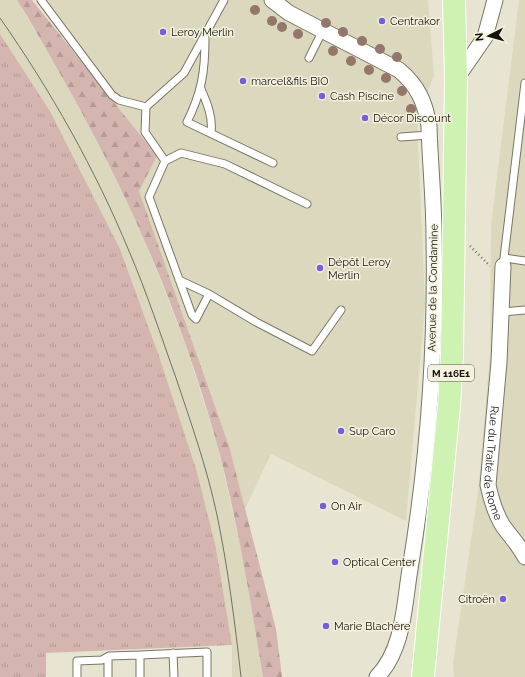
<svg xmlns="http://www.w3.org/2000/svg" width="525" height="677" font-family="Raleway,sans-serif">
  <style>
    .built { fill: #dcd8be }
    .grass { fill: url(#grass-tufts) }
    .forest { fill: url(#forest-firs) }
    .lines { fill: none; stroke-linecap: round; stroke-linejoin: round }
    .service-casing { stroke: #797666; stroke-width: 9 }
    .minor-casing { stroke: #797666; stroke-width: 17 }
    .primary-casing { stroke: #fff; stroke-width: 24 }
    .path { stroke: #787669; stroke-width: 2.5; stroke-dasharray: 1 3; stroke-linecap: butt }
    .service { stroke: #fff; stroke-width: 7 }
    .minor { stroke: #fff; stroke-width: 15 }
    .primary { stroke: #cdf2b2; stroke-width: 22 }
    .tram { stroke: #727064; stroke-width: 1 }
    .tree { fill: #94776a }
    .poi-dot { fill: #745fda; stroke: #f4f1de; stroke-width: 1.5 }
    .labels { text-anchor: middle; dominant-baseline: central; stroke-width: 3; stroke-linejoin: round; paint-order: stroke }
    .shield { fill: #f4f1de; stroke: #57564b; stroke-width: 1 }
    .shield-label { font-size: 10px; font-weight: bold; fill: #14130c }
    .poi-label { font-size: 11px; fill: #14130c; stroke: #f4f1de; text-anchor: start }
    .street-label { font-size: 11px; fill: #14130c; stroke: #f4f1de }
  </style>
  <defs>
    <pattern id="grass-tufts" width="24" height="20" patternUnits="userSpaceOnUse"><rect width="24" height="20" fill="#d4b5af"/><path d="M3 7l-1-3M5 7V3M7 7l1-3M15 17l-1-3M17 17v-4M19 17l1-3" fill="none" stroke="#b59b95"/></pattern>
    <pattern id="forest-firs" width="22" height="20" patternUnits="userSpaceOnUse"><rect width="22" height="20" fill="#d4b5af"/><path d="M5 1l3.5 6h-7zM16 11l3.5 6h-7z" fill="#b59b95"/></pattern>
  </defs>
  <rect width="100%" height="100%" fill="#e7e4d1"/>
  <!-- built -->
  <path class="built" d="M0,0H17L20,5L101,145L143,236L185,343L217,444L242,551L263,677H232V645L216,548L197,472L159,356L120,249L50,111L0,34Z
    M35,0H428L434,75L417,120L425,303L406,521L271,454L245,509L229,446L139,191L156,156Z
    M519,0H525V677H454L453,664L478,492L490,354L491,225Z"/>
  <!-- grass -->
  <path class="grass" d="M0,34L50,111L120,249L159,356L197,472L216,548L232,645L46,653V677H0Z"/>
  <!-- forest -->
  <path class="forest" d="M17,0H32L157,156L139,191L229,446L276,629L282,677H263C250,599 238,521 217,444C181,314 127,189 59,72C45,48 32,23 17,0Z"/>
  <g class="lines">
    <!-- service casing -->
    <g class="service-casing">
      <path id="service" d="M41,0L112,95L119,100L146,107L184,73L224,0
        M205,38C205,71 202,92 187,122L273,163
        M309,58L323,30
        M201,89C207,103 213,117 211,132
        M146,107L145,132L165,161L149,197L192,315L196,319L209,294L256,322L312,351L341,310
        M401,137L429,135
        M165,161L181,153L225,164L307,204
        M505,258L525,261
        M503,266L525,83
        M179,280L209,294
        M501,312L525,310
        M173,653L174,677
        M108,657V677
        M77,677V661L102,660L109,656L140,655
        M140,677V655L207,652V677"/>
    </g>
    <!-- minor casing -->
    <g class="minor-casing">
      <g id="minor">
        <path d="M272,0L289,13L399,70C418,86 425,102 429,126C430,163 434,200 434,238C436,348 428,460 410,569C404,605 404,649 377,677"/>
        <path d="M456,79L485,37L495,0"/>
        <path id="s1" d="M503,266L499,362L488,485C491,499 495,513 503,526C511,537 519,545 525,557"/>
      </g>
    </g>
    <!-- primary casing -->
    <g class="primary-casing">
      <path id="primary" d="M423,677L449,405L452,355L456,79L454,0"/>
    </g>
    <!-- path -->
    <path class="path" d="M470,246L490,266"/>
    <!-- service -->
    <use href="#service" class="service"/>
    <!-- minor -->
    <use href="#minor" class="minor"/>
    <!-- primary -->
    <use href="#primary" class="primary"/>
    <!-- tram -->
    <path class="tram" d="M0,18C51,91 95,169 129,251C147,293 161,336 176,378C191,423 207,468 217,515C228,568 235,623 241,677"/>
  </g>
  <!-- trees -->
  <g class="tree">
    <circle cx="255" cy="10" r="5"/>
    <circle cx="272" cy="21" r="5"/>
    <circle cx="326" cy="23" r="5"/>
    <circle cx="282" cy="27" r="5"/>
    <circle cx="343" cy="32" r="5"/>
    <circle cx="298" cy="34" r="5"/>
    <circle cx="362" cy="41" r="5"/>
    <circle cx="380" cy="49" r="5"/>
    <circle cx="333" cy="51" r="5"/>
    <circle cx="397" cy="57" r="5"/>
    <circle cx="351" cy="61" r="5"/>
    <circle cx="369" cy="70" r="5"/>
    <circle cx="386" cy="78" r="5"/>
    <circle cx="402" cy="91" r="5"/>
    <circle cx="411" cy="109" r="5"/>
  </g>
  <!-- markers -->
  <g class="poi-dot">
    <circle cx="382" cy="21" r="4"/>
    <circle cx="163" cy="32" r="4"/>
    <circle cx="243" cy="81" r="4"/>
    <circle cx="322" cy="96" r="4"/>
    <circle cx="365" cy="118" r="4"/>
    <circle cx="320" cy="268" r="4"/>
    <circle cx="341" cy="431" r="4"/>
    <circle cx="323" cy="506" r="4"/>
    <circle cx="335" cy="562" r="4"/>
    <circle cx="503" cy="599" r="4"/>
    <circle cx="326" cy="626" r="4"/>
  </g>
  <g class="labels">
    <!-- shield labels -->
    <rect class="shield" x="428" y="365" width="46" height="16" rx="3"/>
    <g class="shield-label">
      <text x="451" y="373">M 116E1</text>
    </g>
    <!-- poi labels -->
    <g class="poi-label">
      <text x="390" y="21">Centrakor</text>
      <text x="171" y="32">Leroy Merlin</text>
      <text x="251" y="81">marcel&amp;fils BIO</text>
      <text x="330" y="96">Cash Piscine</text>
      <text x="373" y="118">Décor Discount</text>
      <text x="328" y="262">Dépôt Leroy<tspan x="328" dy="13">Merlin</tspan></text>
      <text x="349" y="431">Sup Caro</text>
      <text x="331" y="506">On Air</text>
      <text x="343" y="562">Optical Center</text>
      <text x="495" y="599" text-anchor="end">Citroën</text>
      <text x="334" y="626">Marie Blachère</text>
    </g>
    <!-- street labels -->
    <g class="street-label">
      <text transform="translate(433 288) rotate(-89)">Avenue de la Condamine</text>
      <text stroke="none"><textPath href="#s1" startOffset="198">Rue du Traité de Rome</textPath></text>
    </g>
  </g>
  <!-- north arrow -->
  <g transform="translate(489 36) rotate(264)" stroke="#f4f1de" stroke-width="3" paint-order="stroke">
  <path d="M0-3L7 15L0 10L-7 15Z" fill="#14130c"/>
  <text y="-6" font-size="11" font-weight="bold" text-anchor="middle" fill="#14130c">N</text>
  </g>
</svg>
